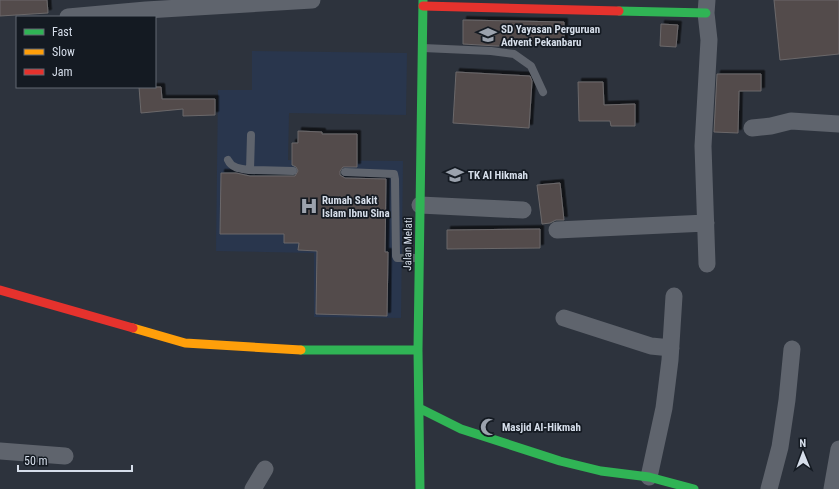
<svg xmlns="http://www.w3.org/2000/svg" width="839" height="489" font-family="'Roboto Condensed',sans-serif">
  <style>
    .built { fill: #29364d }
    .building { fill: #534b4b; stroke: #6b686a; filter: url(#shadow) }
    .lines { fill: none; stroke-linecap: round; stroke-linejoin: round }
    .lane { stroke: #5f646d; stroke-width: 8 }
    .street { stroke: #5f646d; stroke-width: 17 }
    .fast { stroke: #30b455; stroke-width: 9 }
    .slow { stroke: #ff9f0a; stroke-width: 9 }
    .jam { stroke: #e5322d; stroke-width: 9 }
    .labels { text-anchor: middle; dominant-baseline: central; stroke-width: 3.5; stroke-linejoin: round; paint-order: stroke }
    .poi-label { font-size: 11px; font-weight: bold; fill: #d6deea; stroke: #141a22; text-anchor: start }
    .street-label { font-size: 11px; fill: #d6deea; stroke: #141a22 }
  </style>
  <defs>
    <filter id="shadow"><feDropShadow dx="3.5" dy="-3.5" stdDeviation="0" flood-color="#0009"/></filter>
  </defs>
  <rect width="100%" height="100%" fill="#2d333d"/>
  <!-- built -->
  <path class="built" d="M252,51L407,53L406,115L289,113L288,160L403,161L401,318L314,317V253L216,251L218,90H252Z"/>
  <!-- building -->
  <path class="building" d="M0,0H47L48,13L0,16Z
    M774,0H839V54L780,60Z
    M463,20L564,22V44L497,46L463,44Z
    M661,24L678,25L676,47L660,46Z
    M456,72L530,76L532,81L529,128L453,123Z
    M717,74H761V91H739L738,133L714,132Z
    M578,82H603L604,105L635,104V126H611L610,121H579Z
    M139,87H161L162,99H215V115L183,116V109L141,113Z
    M298,131L322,132V134H357V167H343L340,171V175L345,178L386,179L385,252H388L387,316L316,314L317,251L298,250L299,243H284V234H220L221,173H236L250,176H295L298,171L296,167L292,165V143H298Z
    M560,183L564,220H556L550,223L542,224L537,185Z
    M540,229V248L447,249V230Z"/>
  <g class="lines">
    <!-- lane -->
    <path class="lane" d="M423,48L491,51L514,54L531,66L543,92
      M251,135L250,170L293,171
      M228,160C232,169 242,169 250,170
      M345,172L394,174L395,179L396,256L397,258H418"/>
    <!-- street -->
    <path class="street" d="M707,0L706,13L709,40L703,146L707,264
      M68,17L146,10L312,0
      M752,128L771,126L791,121L839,124
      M420,205L523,210
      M557,230L706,223
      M564,318L651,346L671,348
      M0,451L65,456
      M649,477L664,408L670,360L674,296
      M253,489L265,469
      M769,489L780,447L787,400L792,349
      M832,489L839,449"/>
    <!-- fast -->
    <path class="fast" d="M619,11L706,13
      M301,350H418
      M419,408L461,429L560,461L601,471L649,477L694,489
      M420,489L418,350L423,0"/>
    <!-- slow -->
    <path class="slow" d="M133,328L185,343L301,350"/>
    <!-- jam -->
    <path class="jam" d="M423,6L619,11
      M0,290L133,328"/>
  </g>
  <!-- icons -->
  <defs>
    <g id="school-bare" transform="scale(1.38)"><path d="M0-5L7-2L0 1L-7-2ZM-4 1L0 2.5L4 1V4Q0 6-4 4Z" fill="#9ba2ad" stroke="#141a22" stroke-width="2.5" paint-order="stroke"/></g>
    <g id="hospital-bare" transform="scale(1.38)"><path d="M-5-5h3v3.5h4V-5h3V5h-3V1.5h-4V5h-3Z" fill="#9ba2ad" stroke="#141a22" stroke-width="2.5" paint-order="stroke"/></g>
    <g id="mosque-bare" transform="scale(1.38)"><path d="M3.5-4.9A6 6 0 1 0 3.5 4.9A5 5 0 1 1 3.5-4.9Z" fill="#9ba2ad" stroke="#141a22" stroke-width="2.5" paint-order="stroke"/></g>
  </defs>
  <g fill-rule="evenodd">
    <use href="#school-bare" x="488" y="35"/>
    <use href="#school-bare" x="455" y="175"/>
    <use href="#hospital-bare" x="309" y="206"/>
    <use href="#mosque-bare" x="489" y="427"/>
  </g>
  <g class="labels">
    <!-- poi labels -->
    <g class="poi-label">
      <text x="501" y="29">SD Yayasan Perguruan<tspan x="501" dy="13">Advent Pekanbaru</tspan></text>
      <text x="468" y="175">TK Al Hikmah</text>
      <text x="322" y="200">Rumah Sakit<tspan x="322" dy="13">Islam Ibnu Sina</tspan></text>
      <text x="502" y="427">Masjid Al-Hikmah</text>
    </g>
    <!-- street labels -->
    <g class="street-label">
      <text transform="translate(408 244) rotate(-89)">Jalan Melati</text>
    </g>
  </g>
  <!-- legend -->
  <rect x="16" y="16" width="140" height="72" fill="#141a22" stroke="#626872"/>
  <rect x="24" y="29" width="20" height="6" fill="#30b455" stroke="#626872"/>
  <text x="52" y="36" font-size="12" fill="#d6deea">Fast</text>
  <rect x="24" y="49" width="20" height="6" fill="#ff9f0a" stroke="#626872"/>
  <text x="52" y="56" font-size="12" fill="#d6deea">Slow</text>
  <rect x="24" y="69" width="20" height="6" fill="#e5322d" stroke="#626872"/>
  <text x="52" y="76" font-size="12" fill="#d6deea">Jam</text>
  <!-- north arrow -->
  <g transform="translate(803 453) rotate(359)" stroke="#141a22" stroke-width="3" paint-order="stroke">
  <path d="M0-3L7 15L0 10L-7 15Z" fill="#d6deea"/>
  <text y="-6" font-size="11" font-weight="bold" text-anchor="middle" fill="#d6deea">N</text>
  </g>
  <!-- scale -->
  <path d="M18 465v6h114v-6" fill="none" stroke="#d6deea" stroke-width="2"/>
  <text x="24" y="465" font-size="12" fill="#d6deea" stroke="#141a22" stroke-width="3" paint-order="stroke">50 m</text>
</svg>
